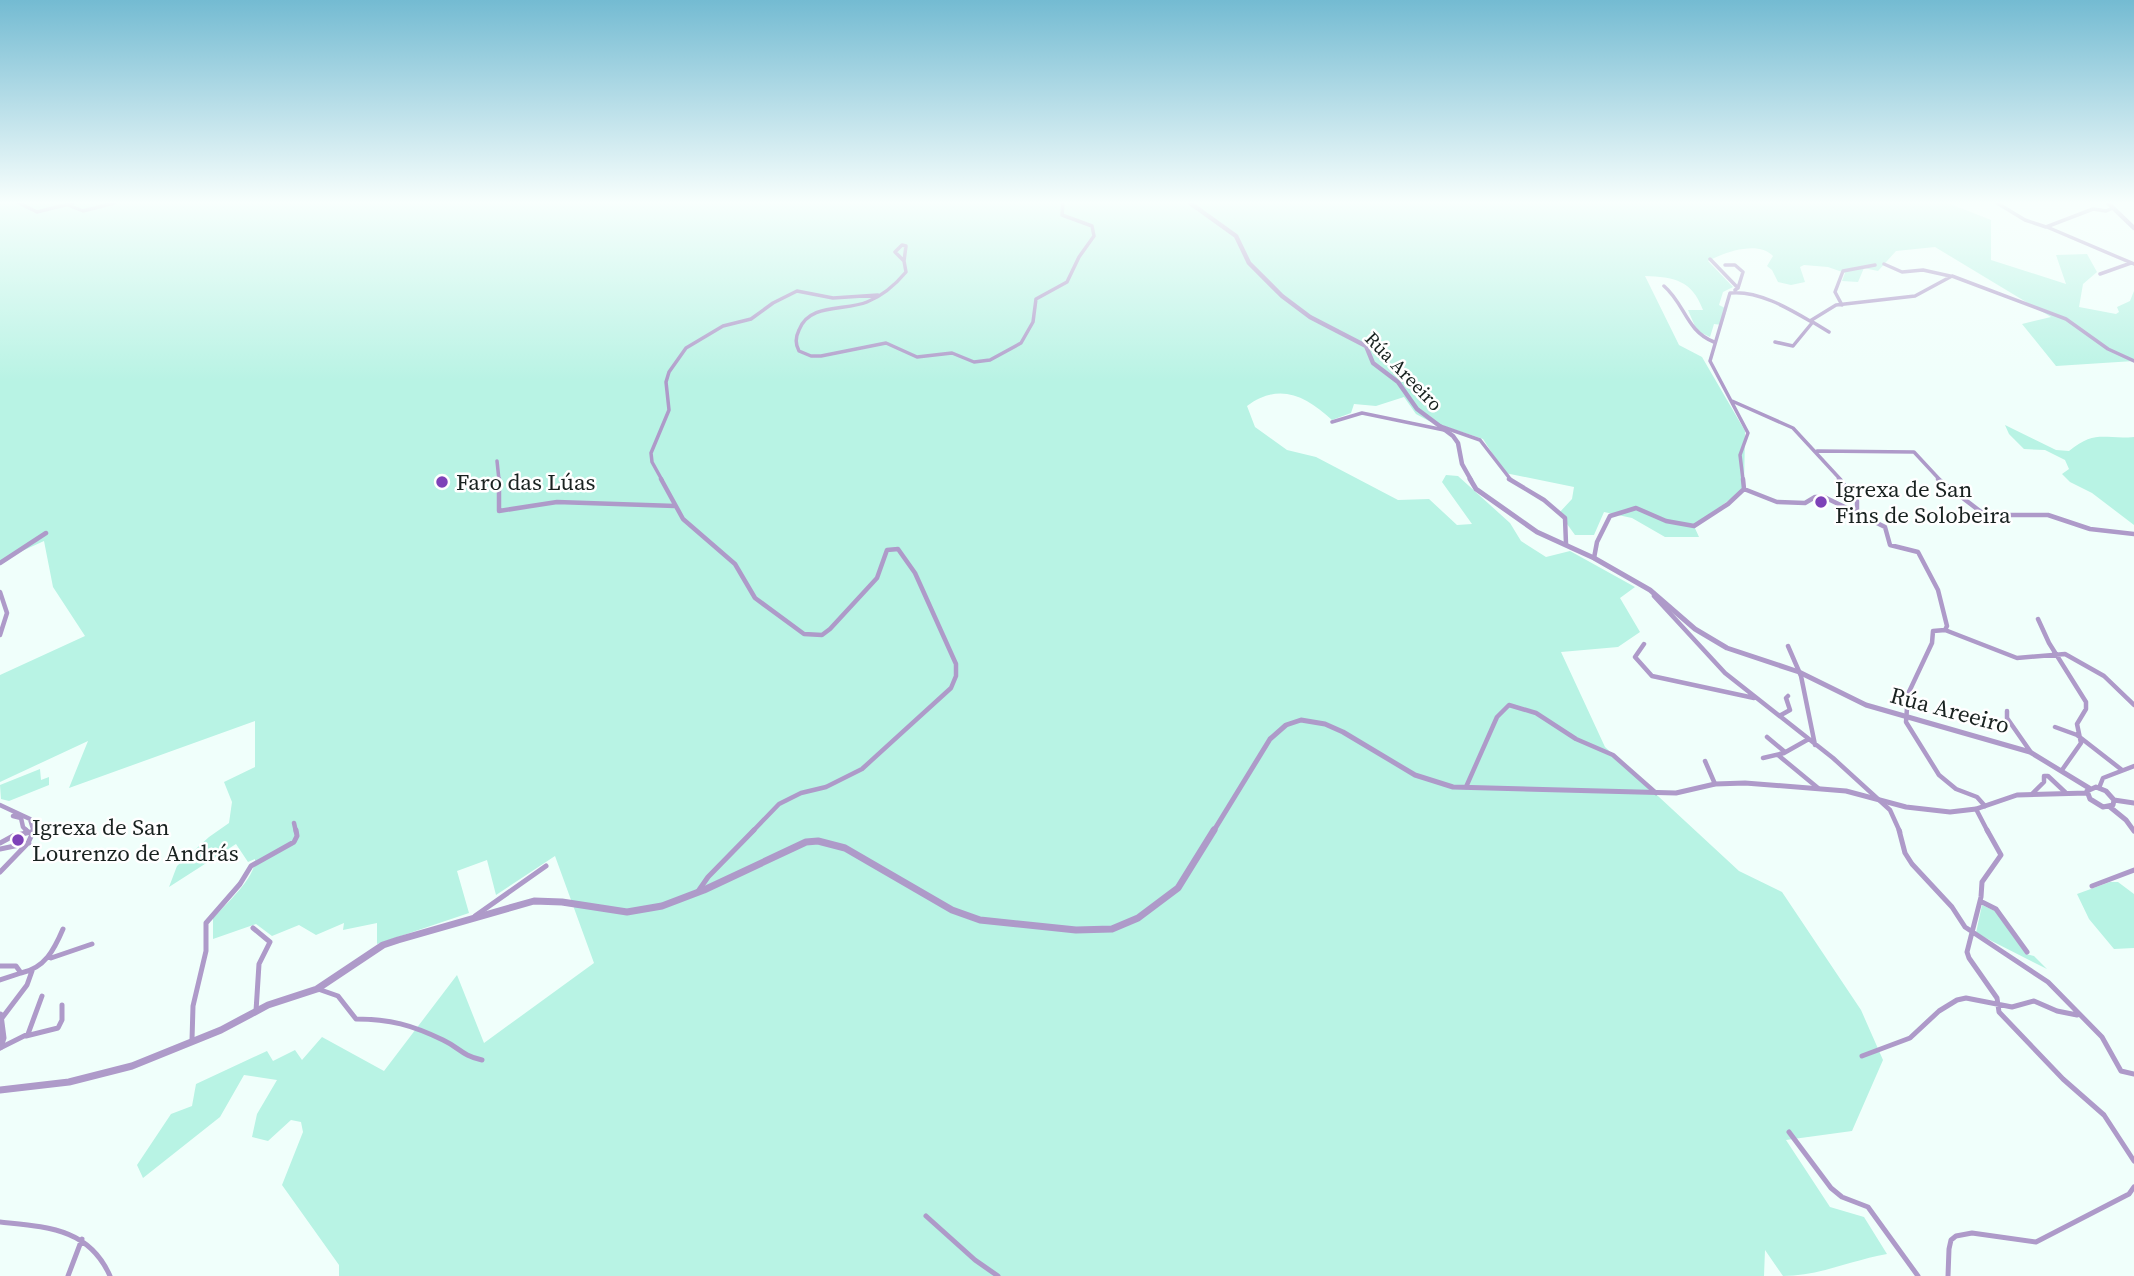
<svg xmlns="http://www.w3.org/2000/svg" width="2134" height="1276" font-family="'Source Serif 4',serif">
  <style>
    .green { fill: #b8f3e4 }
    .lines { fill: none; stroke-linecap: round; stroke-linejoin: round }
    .minor-far2 { stroke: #ae9ac9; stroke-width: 3.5 }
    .minor-far1 { stroke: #ae9ac9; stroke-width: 4.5 }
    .minor { stroke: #ae9ac9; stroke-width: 5 }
    .tertiary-far2 { stroke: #ae9ac9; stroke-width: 4.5 }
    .tertiary-far1 { stroke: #ae9ac9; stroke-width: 5 }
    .tertiary { stroke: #ae9ac9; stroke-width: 7 }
    .poi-dot { fill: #7e42b8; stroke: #fff; stroke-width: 2.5 }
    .labels { text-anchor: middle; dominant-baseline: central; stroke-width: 5; stroke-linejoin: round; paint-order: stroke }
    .far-street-label { font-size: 19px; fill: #192220; stroke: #fff }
    .poi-label { font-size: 23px; fill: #192220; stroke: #fff; text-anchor: start }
    .street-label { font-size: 23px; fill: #192220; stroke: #fff }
  </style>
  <rect width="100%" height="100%" fill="#f0fffb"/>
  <!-- green -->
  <path class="green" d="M0,203H1948L1991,220V260L2066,284L2056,255L2087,254L2097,272L2083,284L2079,307L2116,314L2119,312L2117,307L2130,301L2134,291V361L2056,366L2022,324L2051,317L1935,247L1896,251L1878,271L1864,268L1858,282L1842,281L1845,273L1828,267L1804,265L1800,267L1805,282L1791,285L1778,282L1772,270L1767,266L1773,256C1758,240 1725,252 1708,261L1733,287L1723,292L1719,305L1727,309L1722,325L1714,324L1710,337L1697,331L1688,310H1703C1692,280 1674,277 1645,276L1679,345L1702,357L1745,431L1744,489L1694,526L1699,537H1665L1632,518L1604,512L1594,535H1575L1559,513L1572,499L1574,487L1505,473L1483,439L1429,421L1416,414L1404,397L1376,406L1354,404L1351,413L1332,420C1306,396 1279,382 1247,406L1255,427L1287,450L1316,457L1398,500L1429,499L1457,525L1472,524L1442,482L1446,475L1458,476L1510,523L1521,541L1546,557L1570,551L1635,587L1620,598L1640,632L1618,647L1561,652L1605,747L1739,871L1782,892L1861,1010L1883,1060L1852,1131L1786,1140L1830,1207L1864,1217L1887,1254C1852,1260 1819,1276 1783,1276L1765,1250L1764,1276H339V1265L282,1185L303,1132L301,1122L291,1120L268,1141L252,1137L257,1114L277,1080L244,1075L220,1117L143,1178L137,1165L171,1114L192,1106L196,1084L267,1051L273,1061L295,1050L302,1060L322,1037L384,1071L457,975L484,1043L594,963L555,856L496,895L487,860L457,871L469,913L377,944V923L343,930L344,923L316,935L299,925L272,936L256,924L213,939V918C226,904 256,877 255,859L248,862L236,844L169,887L177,866L209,837L229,823L232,802L224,782L255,767V721L69,788L88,741L0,782V675L85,636L53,587L44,541L0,561Z
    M2005,425L2056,450L2069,451C2096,429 2105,440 2134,437V525L2092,493L2070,482L2062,474L2069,469L2065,460L2045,450L2024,449L2009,434Z
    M40,769L41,780L49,777V785L9,801L1,799L0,785Z
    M2110,882H2118L2134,894V948L2114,949L2089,919L2077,894Z
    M1982,905L1995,911L2026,954L2034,956L2047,969L1976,933Z"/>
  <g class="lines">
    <!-- minor-far2 -->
    <path class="minor-far2" d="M19,203L37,212L73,203
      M1997,203L2025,220L2046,227L2093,209L2106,211L2113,208
      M68,205L83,211L114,203
      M2047,227L2134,264
      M902,245L906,246L904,261L895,252Z
      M1710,259L1738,288L1735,290
      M904,261L906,272C896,284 882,296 867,302C845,311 809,303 799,330C795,338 795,344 799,351L811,356H821L886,343L917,357L952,353L974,362L990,360L1021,343L1033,322L1036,299L1067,282L1079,257L1094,236L1092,226L1062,215L1063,203
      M1884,264L1902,272L1923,270L1950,276
      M1725,265H1735L1743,272L1738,288
      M2100,274L2131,263
      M1664,286C1685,304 1686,331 1714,342
      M1842,305L1835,292L1843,271L1875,265
      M1811,321L1829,332
      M1775,342L1793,346L1812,323
      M1732,401L1793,428L1841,480
      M1332,422L1362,413L1444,430
      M1440,426L1480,440L1511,480
      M1817,451L1914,452L1940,480
      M497,461L499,480
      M662,480L652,462L651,453L669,410L666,382L669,372L686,348L723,326L751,319L773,303L797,291L833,298L878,295
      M1743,480L1740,455L1748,433L1710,361L1730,293C1757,290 1788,308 1810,321L1836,305L1915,296L1952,276L2066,319L2108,349L2134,361"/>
    <!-- minor-far1 -->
    <path class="minor-far1" d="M499,479V511L557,502L675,506
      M661,479L683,519L735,564L755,598L804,634L822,635L830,629L877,578L887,550L898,549L915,573L956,664V676L951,688L862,769L826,787L801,793L779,804L752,832
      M1509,479L1544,500L1565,518L1566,544
      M1743,479L1744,489L1777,502L1805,503L1815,497H1824L1857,513
      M1839,479L1857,501V513L1885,527L1890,545L1918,552L1938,590L1947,626L1945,630
      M1938,479L1985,515H2048L2090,529L2134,534
      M1594,558L1597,542L1610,516L1636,508L1666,521L1694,526L1728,504L1744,489
      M0,563L46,533
      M0,592L7,613L0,635
      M1654,596L1725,673L1833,758L1890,810L1900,832
      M2038,619L2049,643L2086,702V709L2077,724L2081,743L2062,770
      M1644,644L1635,657L1652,676L1754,698
      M1788,646L1801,676L1815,745
      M2007,711V718L2030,751
      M1781,715L1790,710L1786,698L1788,696
      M2055,727L2077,735L2122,770
      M1767,737L1785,752
      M1778,755L1818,788
      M1763,758L1784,753L1807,740
      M1705,761L1715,784
      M1466,787L1497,717L1509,705L1536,713L1576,739L1613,755L1656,793
      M2099,788L2103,778L2134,766
      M2032,794L2044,782V776H2048L2065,792
      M0,805L30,819L34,832
      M1985,806L1977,797L1956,789L1939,775L1906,722L1908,694L1932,643L1933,631L1945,630L2017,658L2065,654L2104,676L2134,705
      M1976,809L1988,832
      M13,816L21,818L23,827L28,832
      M294,823L296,832"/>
    <!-- minor -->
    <path class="minor" d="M26,830L28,832
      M1899,830L1905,853L1912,864L1952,907L1965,927L2048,982L2102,1037L2121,1071L2134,1074
      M1987,830L2001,855L1982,882L1981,897L1967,952L1969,958L1997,998L1999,1012L2063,1079L2104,1115L2134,1161
      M0,843L13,836L35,831
      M0,849L29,843
      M0,872L28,843L34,830
      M2092,886L2134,870
      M699,890L708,877L754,830
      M1980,901L1996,909L2027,952
      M475,916L546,866
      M253,928L270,942L259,964L256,1011
      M51,958L92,944
      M0,966H16L21,973C45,968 54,950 63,929
      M0,980L21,973
      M318,989L338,996L356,1019C390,1019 412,1025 443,1040C460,1048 461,1055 482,1060
      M2,1018L27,985L32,971
      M26,1036L58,1028L62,1020V1005
      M192,1040L193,1006L206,951V923L240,884L251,866L294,842L297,836L296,830
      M0,1048L28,1034L42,996
      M1862,1056L1910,1038L1939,1011L1957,1000L1966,998L2012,1007L2034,1001L2057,1011L2077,1015
      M1789,1132L1831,1188L1842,1197L1868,1207L1918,1276
      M926,1216L975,1260L998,1276
      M0,1222C47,1227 89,1228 110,1276
      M68,1276L82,1239
      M1948,1276L1949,1249L1951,1240L1956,1236L1972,1233L2036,1242L2129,1194L2134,1187"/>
    <!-- tertiary-far2 -->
    <path class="tertiary-far2" d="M1190,203L1236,236L1249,263L1282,296L1310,317L1366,346L1373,363L1398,382L1417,409L1453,436L1458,443L1462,464L1471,480
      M2108,203L2134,228"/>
    <!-- tertiary-far1 -->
    <path class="tertiary-far1" d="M1470,479L1476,489L1537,532L1594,558L1650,590L1695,629L1727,648L1799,672L1866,705L2030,752L2089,788
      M2096,787L2106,791L2114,800L2113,805L2103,807L2090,799L2087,791Z
      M2114,800L2134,803
      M2110,807L2126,820L2134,831
      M1213,832L1270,739L1286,725L1301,720L1325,724L1343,732L1415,775L1453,787L1676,793L1715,784L1745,783L1846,791L1906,807L1950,812L1976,809L2017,795L2087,793"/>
    <!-- tertiary -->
    <path class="tertiary" d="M0,1015L3,1038L0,1047
      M0,1090L69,1082L132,1066L221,1030L268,1005L317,989L383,945L398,940L534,901L562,902L627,912L662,906L704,890L806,842L818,841L845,848L952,910L980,920L1076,930L1112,929L1138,918L1178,888L1214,830"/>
  </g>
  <!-- sky -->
  <linearGradient id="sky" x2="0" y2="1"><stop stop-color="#74bbd2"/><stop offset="0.53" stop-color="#f8fffd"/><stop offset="1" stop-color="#f8fffd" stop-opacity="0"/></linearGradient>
  <rect width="2134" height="382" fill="url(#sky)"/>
  <!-- markers -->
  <g class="poi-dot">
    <circle cx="442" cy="482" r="7"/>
    <circle cx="1821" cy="502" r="7"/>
    <circle cx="18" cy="840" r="7"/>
  </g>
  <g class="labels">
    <!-- far-street labels -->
    <g class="far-street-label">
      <text transform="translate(1404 371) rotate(46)">Rúa Areeiro</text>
    </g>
    <!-- poi labels -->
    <g class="poi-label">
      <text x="456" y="482">Faro das Lúas</text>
      <text x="1835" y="489">Igrexa de San<tspan x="1835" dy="26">Fins de Solobeira</tspan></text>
      <text x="32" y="827">Igrexa de San<tspan x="32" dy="26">Lourenzo de András</tspan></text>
    </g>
    <!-- street labels -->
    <g class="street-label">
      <text transform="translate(1950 710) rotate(15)">Rúa Areeiro</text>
    </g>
  </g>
</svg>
